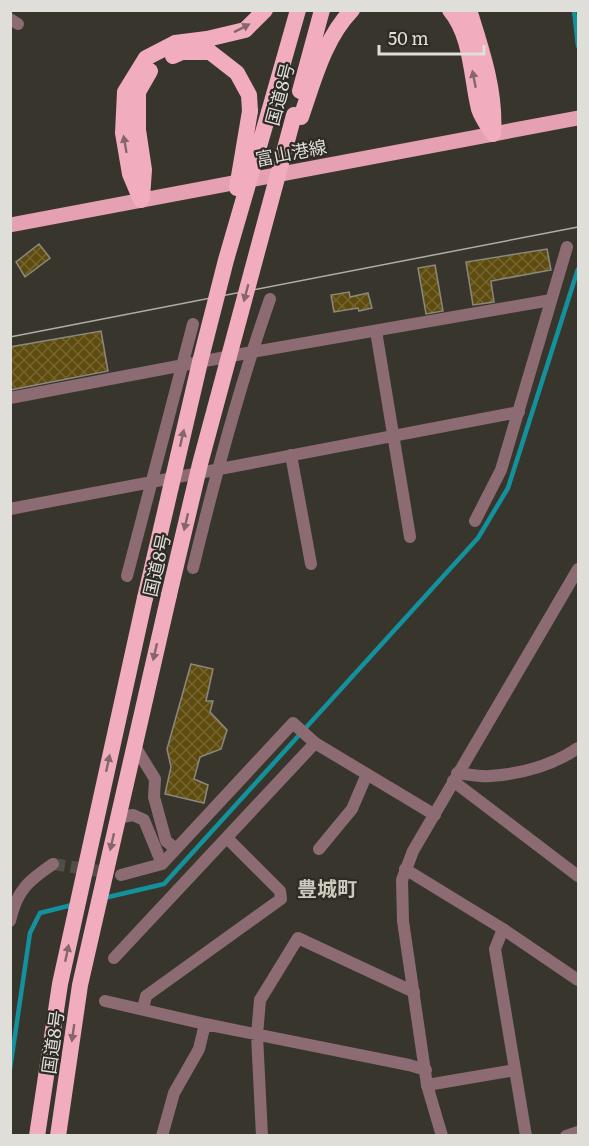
<svg xmlns="http://www.w3.org/2000/svg" width="589" height="1146" font-family="Literata,'Noto Sans JP',serif">
  <style>
    .lines { fill: none; stroke-linecap: round; stroke-linejoin: round }
    .stream { stroke: #13919d; stroke-width: 4.5 }
    .building { fill: url(#building-cross-hatch); stroke: #8b887f; stroke-width: 1.5 }
    .minor-tunnel { stroke: #514e47; stroke-width: 12; stroke-dasharray: 12 6; stroke-linecap: butt }
    .minor { stroke: #8d6b73; stroke-width: 12 }
    .tertiary { stroke: #8d6b73; stroke-width: 12 }
    .primary { stroke: #e5a0b1; stroke-width: 15 }
    .trunk { stroke: #f1adbe; stroke-width: 16 }
    .tram { stroke: #afada7; stroke-width: 1.5 }
    .trunk-bridge { stroke: #f1adbe; stroke-width: 16 }
    .oneway { fill: #856669 }
    .labels { text-anchor: middle; dominant-baseline: central; stroke-width: 4.5; stroke-linejoin: round; paint-order: stroke }
    .street-label { font-size: 18px; fill: #dfded9; stroke: #2d2b23 }
    .neighbourhood-label { font-size: 20px; font-weight: bold; fill: #ccc9bf; stroke: #2d2b23 }
  </style>
  <defs>
    <pattern id="building-cross-hatch" width="8" height="8" patternUnits="userSpaceOnUse" patternTransform="scale(1.5)"><rect width="8" height="8" fill="#5e4c0e"/><path d="M0 0l8 8M0 8l8-8" fill="none" stroke="#756530"/></pattern>
  </defs>
  <rect width="100%" height="100%" fill="#38352d"/>
  <g class="lines">
    <!-- stream -->
    <path class="stream" d="M574,10L578,46
      M104,898L164,884L478,538L508,488L578,269
      M10,1069L30,933L40,913L72,905"/>
  </g>
  <!-- building -->
  <path class="building" d="M39,244L50,258L25,277L16,262Z
    M547,249L551,270L491,281L494,302L473,305L466,262Z
    M435,265L443,311L426,314L418,268Z
    M349,292L350,297L368,293L372,308L359,311L358,308L334,312L331,295Z
    M101,331L108,371L10,390V347Z
    M191,664L213,669L206,701H213L210,712L227,730L221,749L200,757L194,779L208,785L204,803L165,794L171,767L167,749Z"/>
  <g class="lines">
    <!-- minor-tunnel -->
    <path class="minor-tunnel" d="M53,864L112,873"/>
    <!-- minor -->
    <path class="minor" d="M10,19L18,24
      M376,331L410,537
      M10,398L247,353L551,300
      M291,455L311,564
      M10,509L519,412
      M475,521L501,470L567,247
      M193,568C215,477 239,387 270,299
      M127,576L193,324
      M134,745L155,779L154,797L166,841L176,849
      M457,773C468,774 479,777 490,776C521,774 553,765 578,748
      M453,781L578,876
      M117,818L133,815L144,820L162,864
      M319,849L352,809L367,774
      M405,869L503,929L578,980
      M121,875L162,864L293,723L315,743L435,815
      M10,921C17,890 28,881 53,864
      M503,929L495,949L526,1136
      M114,958L315,743
      M105,1001L205,1024L409,1065L426,1070
      M143,1009L146,996L281,899L280,891L227,838
      M427,1085L515,1070
      M162,1136L174,1093L199,1049L205,1024
      M262,1136L257,1035L260,1000L298,938L414,992
      M566,1136L578,1132"/>
    <!-- tertiary -->
    <path class="tertiary" d="M442,1136L427,1085L403,921L402,880L413,851L578,569"/>
    <!-- primary -->
    <path class="primary" d="M10,225L578,118"/>
    <!-- trunk -->
    <path class="trunk" d="M450,10C472,36 471,77 479,109C482,118 488,126 493,134
      M466,10L471,16C483,54 496,94 493,134
      M173,56L182,52H210L237,73L249,95L250,111
      M300,91L322,10
      M269,112L298,10
      M301,117C314,80 324,39 352,10
      M142,198L144,170L138,130V92L150,71
      M141,200L130,174L123,133L125,92L146,58L175,43L207,39L245,30L265,10
      M37,1136L60,984L145,598
      M58,1136L80,985L169,595"/>
    <!-- tram -->
    <path class="tram" d="M10,337L578,227"/>
    <!-- trunk-bridge -->
    <path class="trunk-bridge" d="M237,188L250,111
      M169,595L200,464L294,115
      M145,598L200,362L226,260L269,112"/>
  </g>
  <!-- one-way arrows -->
  <defs><path id="oneway-solid" d="M-6-.8H1V-3.2L6.5 0L1 3.2V.8H-6Z" transform="scale(1.5)"/></defs>
  <g class="oneway">
    <use href="#oneway-solid" transform="translate(242 28) rotate(-27)"/>
    <use href="#oneway-solid" transform="translate(474 79) rotate(-101)"/>
    <use href="#oneway-solid" transform="translate(125 144) rotate(-100)"/>
    <use href="#oneway-solid" transform="translate(246 293) rotate(105)"/>
    <use href="#oneway-solid" transform="translate(182 438) rotate(-77)"/>
    <use href="#oneway-solid" transform="translate(186 522) rotate(103)"/>
    <use href="#oneway-solid" transform="translate(155 652) rotate(103)"/>
    <use href="#oneway-solid" transform="translate(108 763) rotate(-78)"/>
    <use href="#oneway-solid" transform="translate(112 842) rotate(103)"/>
    <use href="#oneway-solid" transform="translate(67 953) rotate(-78)"/>
    <use href="#oneway-solid" transform="translate(73 1033) rotate(98)"/>
  </g>
  <g class="labels">
    <!-- street labels -->
    <g class="street-label">
      <text transform="translate(279 94) rotate(-75)">国道8号</text>
      <text transform="translate(291 152) rotate(-11)">富山港線</text>
      <text transform="translate(156 565) rotate(-77)">国道8号</text>
      <text transform="translate(52 1042) rotate(-82)">国道8号</text>
    </g>
    <!-- neighbourhood labels -->
    <g class="neighbourhood-label">
      <text x="327" y="887">豊城町</text>
    </g>
  </g>
  <!-- border -->
  <rect width="589" height="1146" fill="none" stroke="#dfded9" stroke-width="24"/>
  <!-- scale -->
  <path d="M379 45v9h105v-9" fill="none" stroke="#dfded9" stroke-width="3"/>
  <text x="388" y="45" font-size="18" fill="#dfded9" stroke="#2d2b23" stroke-width="4.5" paint-order="stroke">50 m</text>
</svg>
